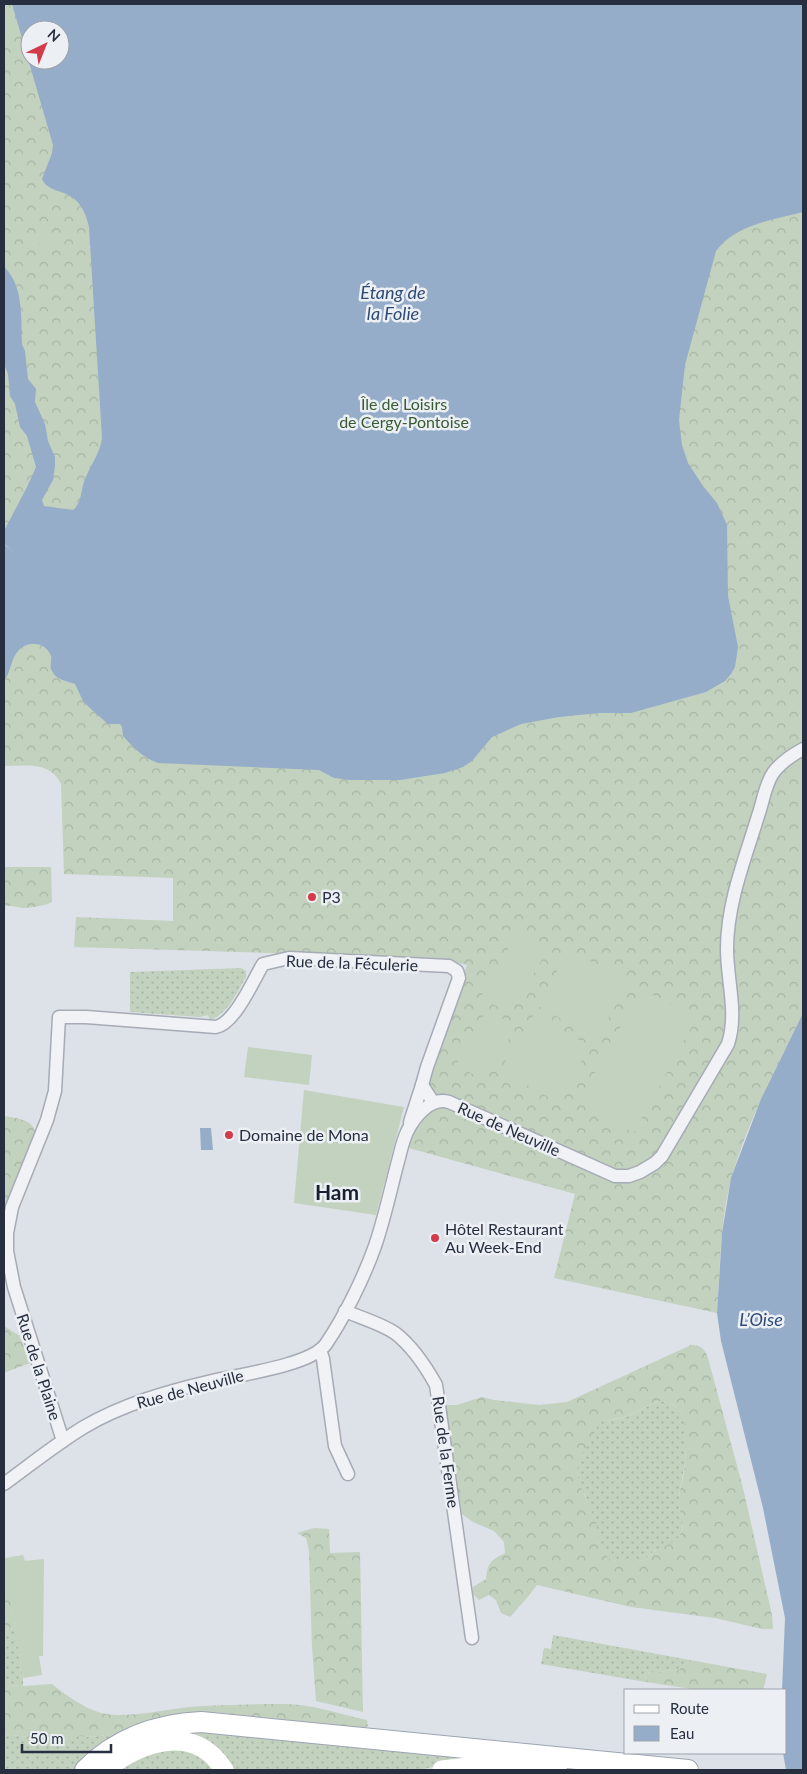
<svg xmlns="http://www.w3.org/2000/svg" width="807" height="1774" viewBox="0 0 807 1774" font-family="Lato,sans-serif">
<defs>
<pattern id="grass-dots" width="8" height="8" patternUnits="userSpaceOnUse" patternTransform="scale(1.25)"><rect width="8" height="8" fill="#c2d2be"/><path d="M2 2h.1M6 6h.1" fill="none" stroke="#a7b5a4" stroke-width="1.8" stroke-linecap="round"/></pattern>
<pattern id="forest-crowns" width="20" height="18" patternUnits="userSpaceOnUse" patternTransform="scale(1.25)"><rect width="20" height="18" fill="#c2d2be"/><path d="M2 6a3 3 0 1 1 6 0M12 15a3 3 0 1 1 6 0" fill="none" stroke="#a7b5a4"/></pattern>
</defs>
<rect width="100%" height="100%" fill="#dde1e8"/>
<g fill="url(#grass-dots)">
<path d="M241,968L246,971V977C237,992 228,1014 210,1020L208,1015L200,1017L130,1012V972Z"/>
<path d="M663,1401L674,1405L685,1418V1463L679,1495V1507L683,1523L681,1535L672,1544L654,1551L645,1560L620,1562L612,1560L605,1555L600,1545L586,1497L579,1485L577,1472L579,1458L583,1450L589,1443L596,1426L602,1421C613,1420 621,1419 630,1415C642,1410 651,1402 663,1401Z"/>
<path d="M15,1626L23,1678V1686L4,1685V1634L9,1628Z"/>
<path d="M553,1635L690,1660L679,1670L645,1673L646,1682L541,1664L544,1648L551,1649Z"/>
<path d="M132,1728L76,1770H4V1734L58,1741L78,1736L87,1737L112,1735Z"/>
<path d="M199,1728L482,1755L420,1770H231L168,1732Z"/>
<path d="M170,1747L196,1753L217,1770H115L127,1762Z"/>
</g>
<g fill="url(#forest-crowns)" fill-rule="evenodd">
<path d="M4,4H803V1013C777,1067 748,1120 732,1177C720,1218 720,1270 717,1313L554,1278L575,1194L405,1147L428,1063L467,965L437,958L74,947L76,917L173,921V878L64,874L61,784C50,761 25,766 4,766ZM30,30H60V60H30Z"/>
<path d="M4,867H51L52,902C48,905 29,908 24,908C17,908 11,905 4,906Z"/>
<path d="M4,1116C15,1118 33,1119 35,1132L4,1227Z"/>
<path d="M4,1326L20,1336L30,1363L4,1373Z"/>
<path d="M691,1345C701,1345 705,1349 708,1358L743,1488L772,1615L773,1629H762L715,1618L631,1607L537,1585L527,1598L510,1617L501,1613L496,1600L489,1595L479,1600L473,1594V1587L486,1579C488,1562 490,1561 505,1553L504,1542L494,1531L473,1522L462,1514L444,1409L447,1405H457L482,1397L494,1400L539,1405L567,1402ZM663,1401L674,1405L685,1418C684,1433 686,1449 685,1464C684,1478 678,1491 679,1505C680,1515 686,1526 680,1535C674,1544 663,1546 655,1551C652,1553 649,1557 646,1559C643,1561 639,1560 635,1560C619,1560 608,1566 601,1546C597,1537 598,1526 594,1517C582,1483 566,1478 589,1443C595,1435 595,1427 602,1421C614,1420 623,1418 634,1413C644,1408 652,1402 663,1401Z"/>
<path d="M314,1528L329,1529L330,1553L360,1552L363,1712L316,1701L312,1647L309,1551L306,1538L297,1533Z"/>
<path d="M10,1594L15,1626L9,1628L4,1634V1596Z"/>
<path d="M690,1660L767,1674L763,1690H698L646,1682L645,1673L679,1670Z"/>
<path d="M52,1684C67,1696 82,1707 101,1713C126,1719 162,1710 189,1707C217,1705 252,1704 281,1704C310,1703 339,1714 367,1720L368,1726L363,1728L213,1712L192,1713L132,1728L112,1735L87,1737L78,1736L58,1741L4,1734V1685L23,1686Z"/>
</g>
<g fill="#c2d2be">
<path d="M4,4H6L14,39L4,41Z"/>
<path d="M44,225L56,236L45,248L33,237Z"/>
<path d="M517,934L547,951L510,1014L481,997Z"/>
<path d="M569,949L628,982L597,1038L538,1006Z"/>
<path d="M642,989L696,1019L634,1133L579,1101Z"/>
<path d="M487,1010L516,1026L485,1081L456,1065Z"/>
<path d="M534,1014L590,1046L558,1103L501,1069Z"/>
<path d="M248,1047L312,1055L309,1085L244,1077Z"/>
<path d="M304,1090L404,1107L376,1215L294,1203Z"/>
<path d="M4,1553L5,1558L23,1555L25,1561L44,1559L43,1656H39L42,1675L23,1678L10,1595L4,1596Z"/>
</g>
<g fill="#96adca" fill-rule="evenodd">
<path d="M12,4H803V212C773,220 736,224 716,251L685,365L679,420L682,445L688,463L703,486L717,503L727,525L728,596L738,647L735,667L731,674L725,681L706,692L631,713H599L559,717L521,724L492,737L472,761L463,767L445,773L400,780H349L334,778L319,770L158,763C143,758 133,747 123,736L122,727L120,724H108L92,710L83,701L75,684C67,681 56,680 52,671C49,667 52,661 51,656C46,642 28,640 19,650C10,659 11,673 4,681V544L13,552L5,544V529L27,487L36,467L27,436L20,427L15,404L10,396L8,374L4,364V267C24,285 21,320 22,344L25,351L28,379L36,389L35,402L45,424L48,441L55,457V466L53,480L42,500L44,506L73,510C81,504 81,491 84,482C89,467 100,454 102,438L89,227C86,214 81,201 68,195C59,190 47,190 42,179L52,153L53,145ZM30,30H60V60H30Z"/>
<path d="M803,1013V1770H786L783,1753H786V1690H782L785,1618L763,1508L721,1341L717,1313L722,1233L731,1178L761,1099Z"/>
<path d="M200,1128H211L213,1150H201Z"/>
</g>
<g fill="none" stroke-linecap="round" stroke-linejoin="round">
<defs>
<g id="minor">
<path d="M410,1122L422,1085L433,1102"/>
<path d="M345,1311C361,1318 380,1323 395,1333C412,1346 426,1367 436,1385L472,1638"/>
<path d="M320,1350L323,1359L335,1446L348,1474"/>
<path d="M63,1441L14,1287L7,1251V1233L12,1207L47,1120L55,1091L59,1017H86L216,1027C235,1023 253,981 263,964L289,958L449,966L457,971L459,978L427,1067L422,1085"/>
<path d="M4,1484C30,1465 56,1444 84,1427C123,1404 169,1391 212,1381C238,1375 312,1365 326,1344C345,1316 364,1277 375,1246C384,1220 390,1192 397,1165C400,1155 402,1142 407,1132C414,1117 431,1096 449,1102L615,1176H629L640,1172L655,1163L662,1156L728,1044C738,1013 727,981 727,949C727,903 745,859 758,816C763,802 765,785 773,773C781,762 792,755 803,749"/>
</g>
<path id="primary" d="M85,1770C117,1738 156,1724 201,1722L688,1770"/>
</defs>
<use href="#minor" stroke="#a6abb5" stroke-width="15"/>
<use href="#primary" stroke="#9ca4b4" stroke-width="22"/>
<use href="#minor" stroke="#f0f2f6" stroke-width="12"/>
<g stroke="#fff" stroke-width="19">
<path d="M105,1770C140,1742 195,1722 224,1770"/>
<path d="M442,1770L484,1765H558"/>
</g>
<use href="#primary" stroke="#fff" stroke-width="20"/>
</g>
<g fill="#d43b4a" stroke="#ecf0f5" stroke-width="2">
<circle cx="312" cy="897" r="5"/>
<circle cx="229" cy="1135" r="5"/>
<circle cx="435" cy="1238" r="5"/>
</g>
<g text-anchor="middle" stroke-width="5" stroke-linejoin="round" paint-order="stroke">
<g font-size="16" fill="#385b32" stroke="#ecf0f5">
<text x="404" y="410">Île de Loisirs<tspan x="404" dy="18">de Cergy-Pontoise</tspan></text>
</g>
<g font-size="16" fill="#262e3f" stroke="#ecf0f5" text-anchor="start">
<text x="322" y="903">P3</text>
<text x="239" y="1141">Domaine de Mona</text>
<text x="445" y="1235">Hôtel Restaurant<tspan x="445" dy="18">Au Week-End</tspan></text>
</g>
<g font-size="16" fill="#262e3f" stroke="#ecf0f5">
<text transform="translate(352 963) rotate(2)" y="6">Rue de la Féculerie</text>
<text transform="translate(509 1129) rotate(24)" y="6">Rue de Neuville</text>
<text transform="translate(39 1367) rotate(72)" y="6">Rue de la Plaine</text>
<text transform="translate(190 1389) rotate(-15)" y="6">Rue de Neuville</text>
<text transform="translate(446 1452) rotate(82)" y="6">Rue de la Ferme</text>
</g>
<g font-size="18" font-style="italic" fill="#2e4a74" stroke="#ecf0f5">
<text x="393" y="299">Étang de<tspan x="393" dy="21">la Folie</tspan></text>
<text x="761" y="1326">L’Oise</text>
</g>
<g font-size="21" font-weight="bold" fill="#181f2f" stroke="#ecf0f5">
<text x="337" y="1200">Ham</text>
</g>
</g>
<rect width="807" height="1774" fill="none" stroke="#262e3f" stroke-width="10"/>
<rect x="624" y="1689" width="162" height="65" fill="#ecf0f5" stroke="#9da2ac"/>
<rect x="634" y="1705" width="25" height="8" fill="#ffffff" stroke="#9da2ac"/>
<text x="670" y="1714" font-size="15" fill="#262e3f">Route</text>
<rect x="634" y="1726" width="25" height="15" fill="#96adca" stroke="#9da2ac"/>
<text x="670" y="1739" font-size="15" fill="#262e3f">Eau</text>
<g transform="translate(45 45) rotate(43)"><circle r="24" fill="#ecf0f5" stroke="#9da2ac"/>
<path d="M0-4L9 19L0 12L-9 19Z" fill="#d43b4a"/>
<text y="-8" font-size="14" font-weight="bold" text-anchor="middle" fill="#262e3f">N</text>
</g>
<path d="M22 1744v8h89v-8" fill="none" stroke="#262e3f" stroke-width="2.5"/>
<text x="30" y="1744" font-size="15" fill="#262e3f" stroke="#ecf0f5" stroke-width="4" paint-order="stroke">50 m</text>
</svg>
